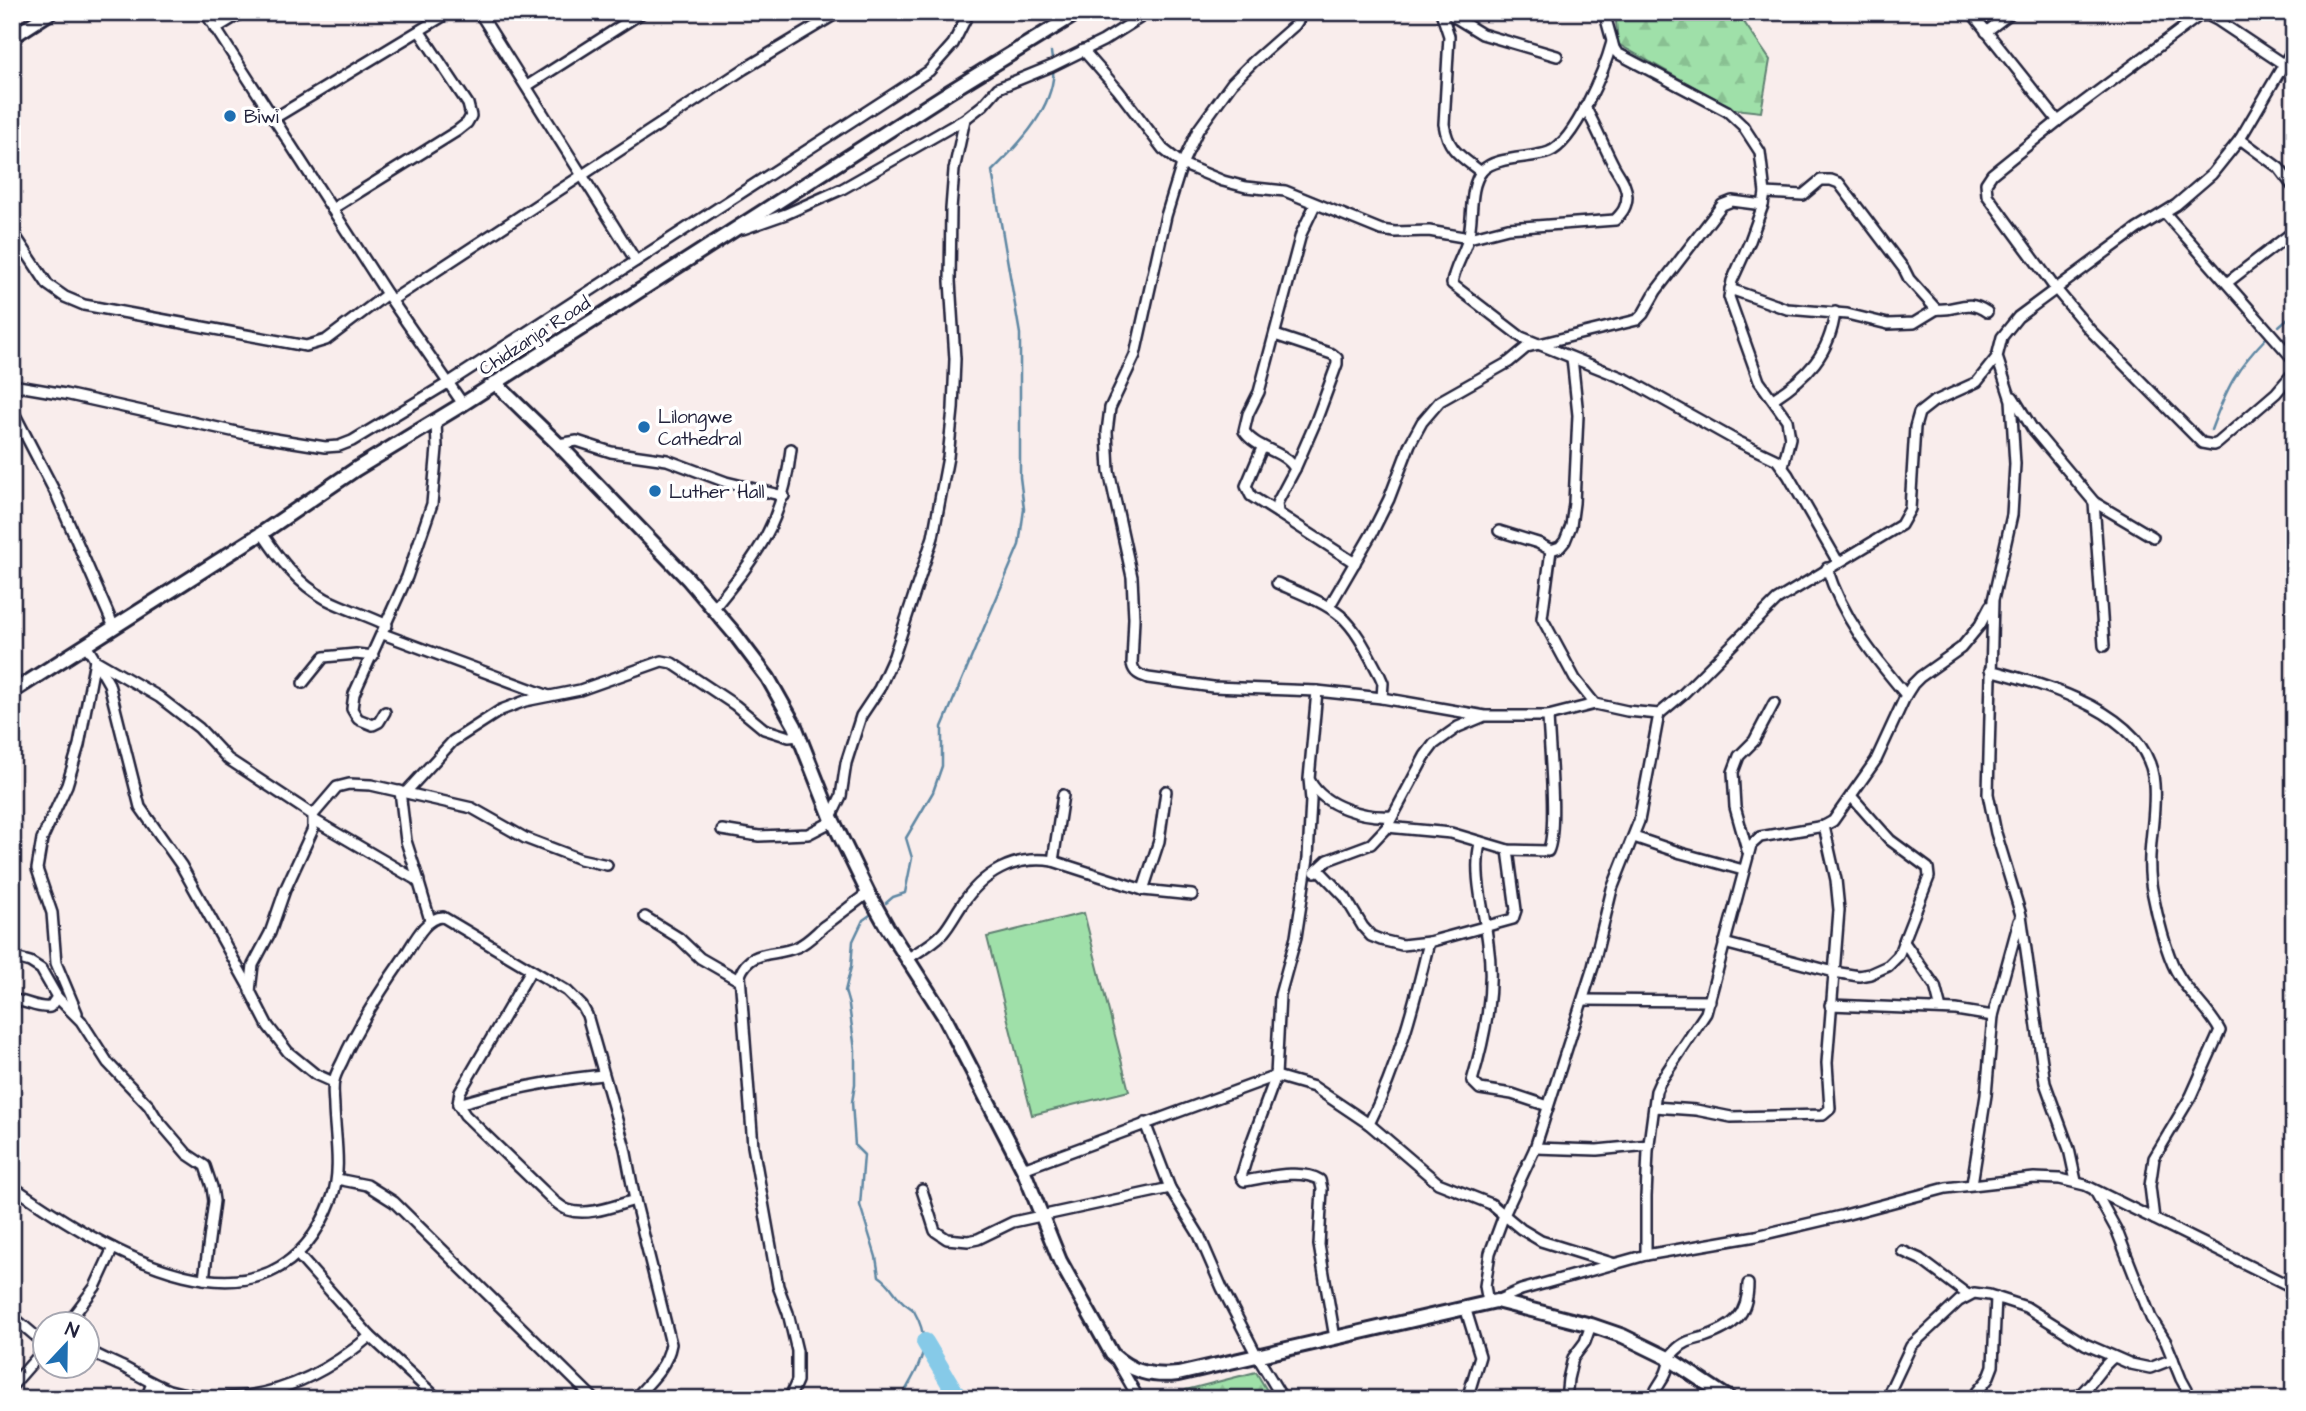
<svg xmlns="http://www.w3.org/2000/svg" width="2306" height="1411" viewBox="0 0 2306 1411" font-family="'Architects Daughter',sans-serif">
<defs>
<pattern id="forest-firs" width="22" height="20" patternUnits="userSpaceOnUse" patternTransform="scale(1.75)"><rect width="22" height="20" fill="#9fe0a9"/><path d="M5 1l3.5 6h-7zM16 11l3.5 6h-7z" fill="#89c092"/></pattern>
</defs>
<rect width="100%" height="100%" fill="#f9edec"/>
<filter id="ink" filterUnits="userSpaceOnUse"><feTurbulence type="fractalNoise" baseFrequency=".0143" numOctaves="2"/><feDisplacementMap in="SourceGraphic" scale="14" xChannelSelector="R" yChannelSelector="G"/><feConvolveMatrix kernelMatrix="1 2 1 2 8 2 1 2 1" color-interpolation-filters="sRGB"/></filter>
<g filter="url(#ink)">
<g fill="url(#forest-firs)" stroke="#608172" stroke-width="2">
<path d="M1609,12H1737L1770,60L1761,112L1734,109L1618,44L1616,21Z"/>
<path d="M1256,1372L1272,1399H1177L1186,1390Z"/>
</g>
<path fill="#9fe0a9" stroke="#608172" stroke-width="2" d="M1084,913L1129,1091L1032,1115L987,937Z"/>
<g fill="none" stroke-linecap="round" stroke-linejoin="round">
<g stroke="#5e87a3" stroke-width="2.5">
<path d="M1034,16V12"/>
<path d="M2279,326L2294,313"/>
<path d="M2211,430C2227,387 2236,369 2267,337"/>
<path d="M886,903L893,897L905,893L912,858L906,838L933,792L942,766V727L1019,545L1024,509L1020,477V334L992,171C1016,147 1048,115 1053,79C1054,71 1052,60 1051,52"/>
<path d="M873,913L863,920L853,941L851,967L845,991L849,1005L855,1050V1084L852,1102L855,1146L864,1155L860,1205L876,1257L879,1276C891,1284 892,1291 901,1300C905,1305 911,1307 914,1311C935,1348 918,1366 901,1399"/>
</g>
<path stroke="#86cae8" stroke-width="18" d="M925,1342L959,1399"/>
<defs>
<g id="street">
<path d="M205,12L387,294L463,404"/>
<path d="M479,12L636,261"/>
<path d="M1304,12L1295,25L1253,62L1232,83L1198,130L1182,164L1166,216L1135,355L1110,408L1107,432L1109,471L1132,577L1134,618L1132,664C1134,673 1139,675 1148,678L1213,687L1317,691L1382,698L1485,716H1548L1595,704L1627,711L1659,714L1683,694L1777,600L1901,525L1910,509L1915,427L1919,413L1933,402L1977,382L1997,357"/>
<path d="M1441,12L1449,36L1444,124C1448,151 1461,156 1481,172"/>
<path d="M1446,12L1482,34L1557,56"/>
<path d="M1604,12L1614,48L1617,53L1727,111L1743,126L1760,152L1765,193L1763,205L1750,241L1732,281L1729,297L1759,381L1787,420L1790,438L1783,466"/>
<path d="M1971,12L2058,121"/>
<path d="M215,29L243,12"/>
<path d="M1986,32L2012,12"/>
<path d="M1612,42C1605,68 1575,142 1549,152C1531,159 1495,156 1482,171C1468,188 1474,218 1468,239C1464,254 1453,270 1452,284L1521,337L1628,380L1737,441L1777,460L1788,475L1838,562"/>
<path d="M1083,50L1118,90L1163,149L1182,164L1223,181L1246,187L1285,191L1381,230L1395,232L1429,231L1469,238L1508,228L1615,220C1622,213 1627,207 1627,196C1626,183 1620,177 1614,166C1604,147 1596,126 1585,107"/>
<path d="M2283,64L2217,20L2207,15L2199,16L2058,121L1992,174L1986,183L1987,195L2055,288L2090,330L2202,443L2213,445L2218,443L2276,393L2294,372"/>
<path d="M527,86L643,12"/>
<path d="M273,119L450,12"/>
<path d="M2240,139L2279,168L2294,188"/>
<path d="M1765,193L1803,195L1821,180H1831L1839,183L1904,269L1909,279L1936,309C1957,312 1965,297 1987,312"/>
<path d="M1315,205L1301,234L1259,392L1248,414L1244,431C1256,450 1285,450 1295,469L1277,503L1278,513L1355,563"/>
<path d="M332,209L457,131L467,123L471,116L468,104L420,32"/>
<path d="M2165,213L2294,360"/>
<path d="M743,229L786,214L842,189L965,119L983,105L998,88L1052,66L1103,41L1149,12"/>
<path d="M12,231L48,285L65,297L84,305L306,346L326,340L387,294"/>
<path d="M2228,282L2294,231"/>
<path d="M1730,289L1787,309L1847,314L1888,324L1914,323L1937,309"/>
<path d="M392,300L744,69L839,12"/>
<path d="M1275,335L1332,354L1337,358V364L1316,421L1295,469"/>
<path d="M12,385L65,394L250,435L325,447L339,446L352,441L448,383L929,71L953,44L969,12"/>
<path d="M2013,397L2032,428L2094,502L2153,537"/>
<path d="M1773,399C1807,377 1830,354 1835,312"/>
<path d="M12,409L57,496L114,627"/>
<path d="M558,444L577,441L611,452L667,460L726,482L784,496"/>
<path d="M1262,448L1246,486L1251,496L1278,513"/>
<path d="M2094,502L2104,646"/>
<path d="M1499,531L1538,543L1551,550L1560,547L1565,541L1571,526L1574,503L1578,415L1572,358"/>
<path d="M262,533C280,560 298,584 326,599C345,609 367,615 387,625"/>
<path d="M1551,550L1542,618L1575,679L1595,704"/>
<path d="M1827,568C1842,617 1873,656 1906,695"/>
<path d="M1277,583C1297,592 1323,601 1341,616C1358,631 1369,656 1380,676L1383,683L1382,698"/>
<path d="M1329,607L1372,533L1389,499L1410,444L1422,422L1440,401L1509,362L1527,347L1637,320L1643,314L1656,291L1722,205L1732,201L1763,205"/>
<path d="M714,608C759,553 783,522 791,449"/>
<path d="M383,634L549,696"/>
<path d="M86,645L95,660L159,697L199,728L228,759L313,815V829L285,890L270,933L253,965L250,991L268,1026L288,1052L315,1074L333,1082"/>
<path d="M97,663L109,684L140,807L181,865L250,989"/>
<path d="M1990,670C2046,685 2150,713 2154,784C2157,823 2144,854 2153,895C2157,916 2166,952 2176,971C2187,993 2209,1009 2220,1031L2191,1096L2154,1158L2150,1186L2154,1219"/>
<path d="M303,683L324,657L356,654L373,656"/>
<path d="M1317,691L1309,779L1311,800L1308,858L1296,937L1280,995L1276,1076L1252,1141L1241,1177L1244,1181C1265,1178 1300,1168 1320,1180L1322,1189L1319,1245L1335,1338"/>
<path d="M385,712L379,722L373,725L358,719L352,709L354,694L407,577L432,504L437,448L436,421"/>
<path d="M1310,781C1324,807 1365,818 1392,816"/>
<path d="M400,791L406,841L419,881"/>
<path d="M406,792L453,741L501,710L525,701L580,690L662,661L672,663L735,705L764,729L789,737L799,736"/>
<path d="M313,815L337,787L349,784L371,785L472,808L525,838L580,859L607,865"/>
<path d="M831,817L841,796L846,763L861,716L879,689L894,656L933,537L948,457L953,409L955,359L950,281L951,209L954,170L965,119"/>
<path d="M314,820L415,879L419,883L430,920"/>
<path d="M1387,827L1451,833L1508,850L1548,851C1558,831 1549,744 1548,716"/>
<path d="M722,830L759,836L808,834L833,821"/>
<path d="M1634,837L1681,853L1743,870"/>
<path d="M1480,842C1473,876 1484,909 1488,943C1495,989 1485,1037 1472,1081L1480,1089L1512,1094L1548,1106"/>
<path d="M1747,850L1735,807L1733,772L1739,756L1754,741L1774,703"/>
<path d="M1053,861L1063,795"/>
<path d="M1318,869L1345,897L1363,927L1371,936L1381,940L1402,945L1429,942L1513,919L1516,910L1508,850"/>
<path d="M1315,872L1328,860L1371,844L1387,827L1425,756L1434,744L1458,727L1482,717"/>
<path d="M1143,890L1159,841L1166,791"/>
<path d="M645,917L679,938L700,958L740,981"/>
<path d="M1904,942L1935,986L1941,1009"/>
<path d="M1724,943L1834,972L1859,976L1870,974L1888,966L1898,956L1929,877L1928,868L1890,840L1851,796"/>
<path d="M12,957L30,962L41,969L57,997L81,1021L108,1063L149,1106L157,1119L187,1154L205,1166L212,1187L214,1201L204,1279"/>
<path d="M907,959C919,951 933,944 943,933C950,925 955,915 961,906C982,873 1014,855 1053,861L1143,890L1192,895"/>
<path d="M531,970L460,1092L458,1104L465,1115L554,1201C558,1204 564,1209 568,1210C588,1217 616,1205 635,1200"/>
<path d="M12,1000C26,1000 36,1009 50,1007L57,997"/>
<path d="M1583,1000L1710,1001"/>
<path d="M1830,1005L1956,1010L1993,1016"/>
<path d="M77,1013L56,963L52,913L37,869L42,839L67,785L79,745L95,660"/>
<path d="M458,1104C505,1090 553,1080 602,1075"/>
<path d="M1654,1107L1696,1110L1731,1117L1823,1115L1830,1109L1827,1063L1839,910L1836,880L1824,826"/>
<path d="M1145,1123L1170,1188L1199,1235L1222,1288L1257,1356L1283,1399"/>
<path d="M1369,1124C1398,1066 1414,1005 1429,942"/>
<path d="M1535,1148L1597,1150L1649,1145"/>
<path d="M1023,1169L1276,1076L1314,1087L1369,1124L1438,1183L1491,1204L1521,1229L1541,1241L1615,1264"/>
<path d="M337,1179L367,1185L394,1202L594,1399"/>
<path d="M2076,1181L2069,1149L2045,1083L2021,915L1996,833L1988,794L1993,600L2012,515L2015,464L2011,400L1997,357L2002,337L2018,317L2137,229L2176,205L2212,174L2240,139L2294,47"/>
<path d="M1972,1184L1986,1095L1993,1016L2019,921"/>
<path d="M12,1186C103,1249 273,1357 332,1198C342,1171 335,1136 334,1108C334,1100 332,1089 334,1081C335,1075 339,1068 342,1062C358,1025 381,990 404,957C413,944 425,917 443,917L567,991L582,1006L587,1015L625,1148L635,1200L671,1344C667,1367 650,1382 634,1399"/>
<path d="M922,1190L935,1231L947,1239L968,1241L978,1239L1013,1222L1170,1188"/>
<path d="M2095,1191L2117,1231L2151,1318L2166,1342L2181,1379L2192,1399"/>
<path d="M1902,1251L1920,1259L1968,1295"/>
<path d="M298,1255L370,1336L438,1399"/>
<path d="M1646,1255V1197L1648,1151L1656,1091L1660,1082L1706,1013L1751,845L1760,837L1824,826L1833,821L1876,760L1906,695L1913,684L1920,677L1961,648L1980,625L1990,606"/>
<path d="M1496,1301L1521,1290L1646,1255L1756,1236L1841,1216L1946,1188L2034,1178L2060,1179L2085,1185L2294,1288"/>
<path d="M1488,1302L1485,1286L1490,1253L1504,1215L1535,1148L1593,967L1612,889L1639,821L1659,714"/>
<path d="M1465,1307L1480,1356L1467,1399"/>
<path d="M12,1316L46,1345"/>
<path d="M67,1324L95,1287L113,1248"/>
<path d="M88,1350C98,1356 110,1361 121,1366C137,1374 152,1384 169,1390C245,1411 313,1385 370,1336"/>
<path d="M1117,1361L1139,1399"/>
<path d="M12,1386L46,1347"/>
<path d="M146,1399L152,1383"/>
<path d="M789,1399L797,1381V1351L788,1313L778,1286L753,1146L740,975C750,948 775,957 797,947C807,943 815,934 823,927C838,916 853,904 868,893"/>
<path d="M1566,1399L1568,1379L1573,1358L1585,1342L1591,1325"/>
<path d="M1652,1399C1655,1388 1664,1380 1667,1370C1670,1362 1668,1357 1675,1351C1683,1342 1692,1340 1704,1337C1733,1327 1748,1316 1748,1284"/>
<path d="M1886,1399L1911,1346L1959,1301L1974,1293L1989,1295L2026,1307L2085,1344L2131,1364L2150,1368L2173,1359"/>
<path d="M1971,1399L1988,1379L1993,1366L1996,1297"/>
<path d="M2074,1399C2091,1388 2098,1369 2114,1357"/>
</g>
<g id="secondary">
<path d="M12,37L51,12"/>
<path d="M495,383L558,444L688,579L734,633L768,678L795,726L831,817L868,893L887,927L944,1016L1023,1169L1060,1261L1112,1354C1131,1372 1152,1377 1178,1374L1496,1301L1591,1325L1623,1336L1668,1358L1730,1399"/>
<path d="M12,692L262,533L356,469L463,404L949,92L1079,12"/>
</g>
</defs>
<use href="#street" stroke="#22223b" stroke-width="14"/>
<use href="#secondary" stroke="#22223b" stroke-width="18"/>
<use href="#street" stroke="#fff" stroke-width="9"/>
<use href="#secondary" stroke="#fff" stroke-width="12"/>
</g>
</g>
<g fill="#1f6fb2" stroke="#fff" stroke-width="2.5">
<circle cx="230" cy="116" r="7"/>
<circle cx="644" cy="427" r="7"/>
<circle cx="655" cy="491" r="7"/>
</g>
<g text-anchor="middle" stroke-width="7" stroke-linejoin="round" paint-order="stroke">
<g font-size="19" fill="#22223b" stroke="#fff" text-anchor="start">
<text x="244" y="123">Biwi</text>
<text x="658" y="423">Lilongwe<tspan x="658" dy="22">Cathedral</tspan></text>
<text x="669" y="498">Luther Hall</text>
</g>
<g font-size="19" fill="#22223b" stroke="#fff">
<text transform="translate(534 335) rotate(-33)" y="7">Chidzanja Road</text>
</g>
</g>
<rect width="2306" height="1411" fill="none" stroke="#fff" stroke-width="42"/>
<rect x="21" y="21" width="2264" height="1369" fill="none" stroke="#22223b" stroke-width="2.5" filter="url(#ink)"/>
<g transform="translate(66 1345) rotate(22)"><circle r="33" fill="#ffffff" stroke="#a7a7b1" stroke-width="2"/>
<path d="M0-5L12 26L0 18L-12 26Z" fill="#1f6fb2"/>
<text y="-10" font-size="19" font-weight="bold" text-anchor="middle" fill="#22223b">N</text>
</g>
</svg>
